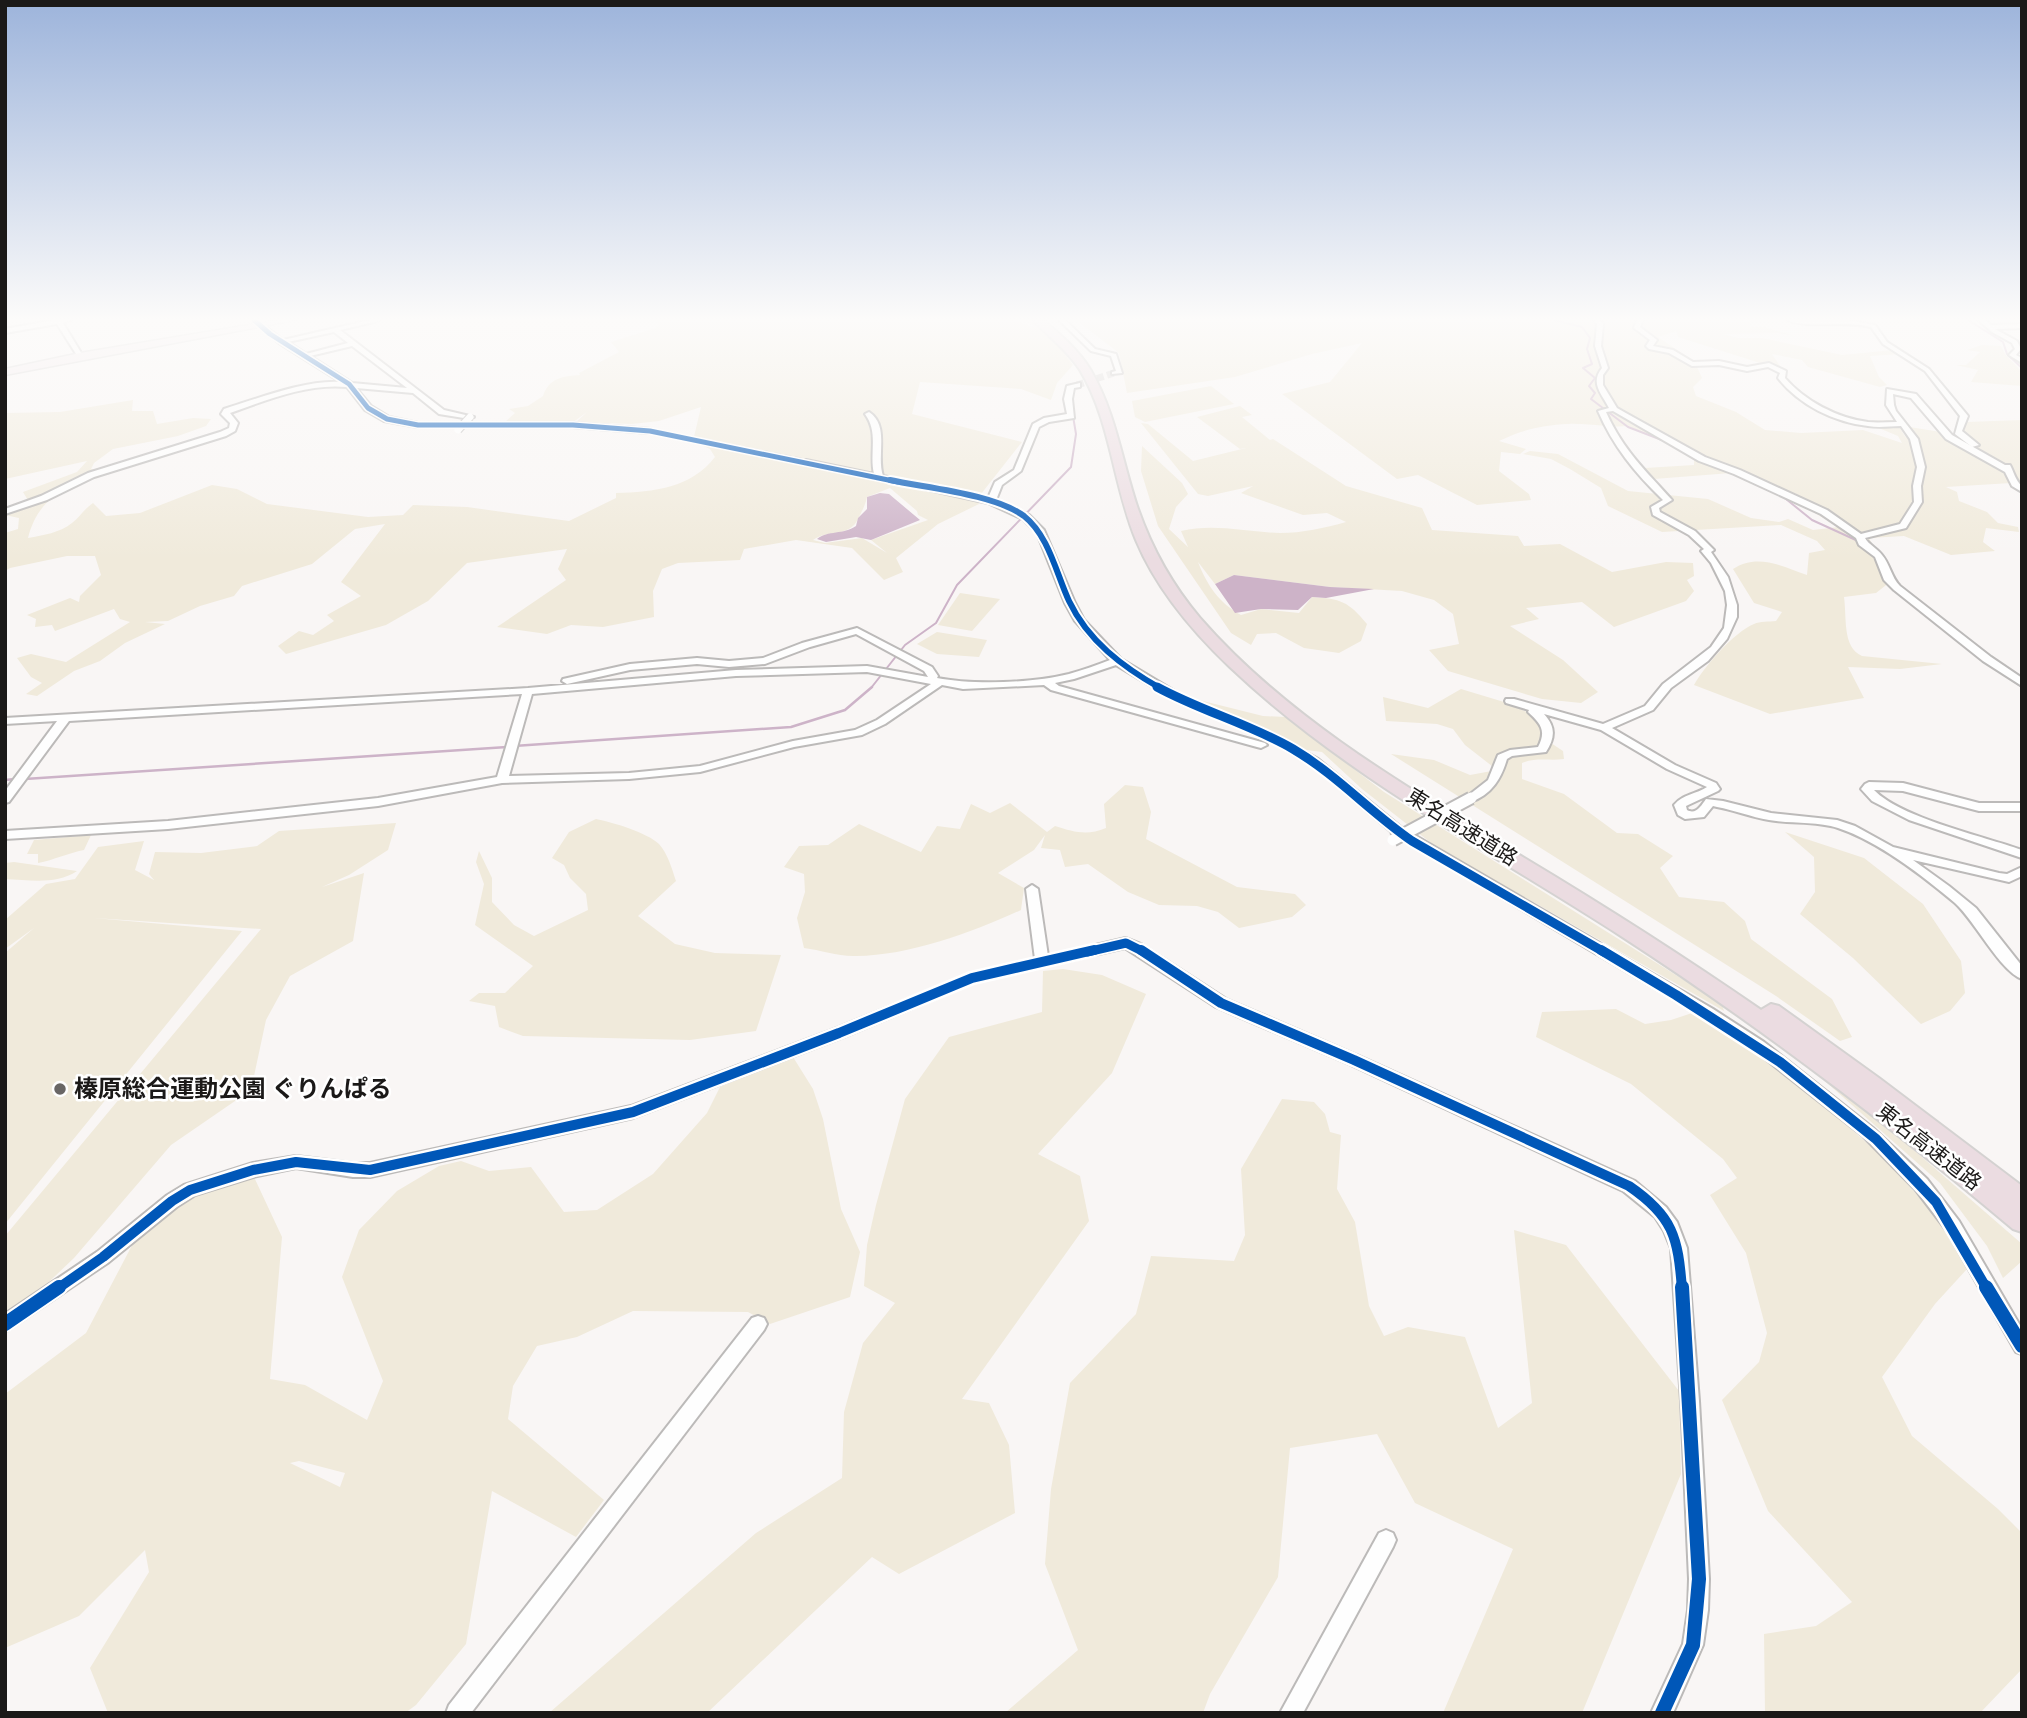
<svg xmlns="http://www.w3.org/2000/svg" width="2027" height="1718" viewBox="0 0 2027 1718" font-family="Inter,'Noto Sans JP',sans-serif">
<rect width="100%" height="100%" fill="#f9f6f5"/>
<g fill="#f0eadb" fill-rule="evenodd">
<path d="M658,320H1015L1035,328L1026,320H1033L1054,340L1073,365L1057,383L1051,400L1021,389L920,382L912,414L1022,442L981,494L979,504L938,524L896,558L903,572L884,580L852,548L796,540L744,549L740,560L678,563L662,569L653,591L654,617L603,627L571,625L547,634L497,627L566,580L558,569L567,549L467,563L428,601L386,625L286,654L278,646L299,631L313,635L334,621L327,615L361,596L341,582L385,524L355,529L312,564L242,586L234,596L200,606L168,621L145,622L165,624L125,643L100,661L74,671L37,696L26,694L42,683L31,677L17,658L31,654L66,662L130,622L120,619L114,609L55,631L52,625L35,627L36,619L27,615L70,598L79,602L80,596L101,575L95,556H67L10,568L5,571V533L18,529L19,518L5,515L29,502L23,492L77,472L87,461L5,479V413L60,412L133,400L132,411H153L157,424L193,418L211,419L206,426L178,436L113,449L94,463L91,469L105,470C69,488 39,494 28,538C44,535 59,533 72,523C80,517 84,509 93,503L106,516L140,513L212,485L237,489L267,504L368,517L403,515L413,505L467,507L569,521L616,498V493C654,492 691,488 715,457L710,449L693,441L701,407L659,421L632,424L576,422L587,412L572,423L505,422L515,413L509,409L528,406L543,396C549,378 563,376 580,375L579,373L619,352L611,342L655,328L660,325L655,321ZM890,488L917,511L918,515L928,520L871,540L887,553L862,538L825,543L813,540C828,529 849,538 858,519C862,511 865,506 867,497Z"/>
<path d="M1076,320H1743L1751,323L1750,327H1764L1795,336L1779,333L1723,334L1738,338H1762L1842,355L1893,350L1900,354L1870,356L1879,377L1887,385L1880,387L1808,367L1802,360L1772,354L1780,366L1760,363L1678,337L1676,331L1658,337L1698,364L1697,367L1702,378L1693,387L1696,396L1736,412L1765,430L1801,433L1863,430L1902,443L1898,436L1862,421L1895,420L1906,438L1903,426L1941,432L1959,445L1966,422L2022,420V486L2011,483L1946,487L1957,492L1959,501L1987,512L1998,523L2018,527L2019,532L1986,528L1983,542L1995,551L1951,555L1904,536L1869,538L1890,582L1876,593L1844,597C1847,618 1842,647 1862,656L1942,664L1900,669L1848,667L1864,698L1770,714L1694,685C1704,667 1734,632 1754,624C1760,621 1769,622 1776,621L1782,612L1754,603L1733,569C1757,553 1782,566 1807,575L1809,553L1825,550L1817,541L1781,525L1662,532L1608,506L1601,488L1570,469L1551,459L1523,454L1530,451L1558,454L1628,491L1708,499L1751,518L1779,522L1788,519L1813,530L1839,527L1747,474L1628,426C1608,428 1588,423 1568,424C1542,425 1522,430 1499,441L1526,449L1520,454L1501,452L1499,471L1529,494L1531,500L1477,505L1418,475L1397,479L1282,394L1330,382L1362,343L1312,354L1235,377L1127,393L1119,353Z"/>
<path d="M1982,345L2001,346L2005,354L2022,372V386L1971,382L1978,370L1956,365H1966L1980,352L1967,350Z"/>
<path d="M1211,386L1234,404L1145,422L1135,417L1132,401Z"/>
<path d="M1240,406L1252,415L1242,417L1270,440L1273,439L1346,486L1422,508L1432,530L1518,536L1524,546L1560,544L1612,572L1666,562L1693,563L1694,576L1687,580L1694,591L1686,601L1614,627L1582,602L1526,608L1539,619L1510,626L1563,660L1598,692L1581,703L1542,699L1448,671L1429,650L1459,644L1453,614L1434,600L1402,591L1330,587L1234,575L1215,584L1198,562C1207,585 1219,603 1241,615L1261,609L1299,613L1312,597C1341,599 1348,601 1367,624L1361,641L1339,653L1304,648L1276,633L1257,634L1251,645L1231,633L1158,526L1141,471L1142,446L1182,483L1188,494L1176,507L1169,529L1188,547L1181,531C1214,523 1246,532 1280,533C1302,533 1325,528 1346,522L1327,513L1303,515L1241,493L1253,486L1208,496L1198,494L1141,423L1148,424L1193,461L1246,448L1240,449L1197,417Z"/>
<path d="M1694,460L1731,473L1654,479L1645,468L1694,465Z"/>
<path d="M960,593L1000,599L972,631L938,625Z"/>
<path d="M937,632L987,640L979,657L937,654L917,644Z"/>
<path d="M1461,689L1504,702L1538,717L1548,741L1563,751L1564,759C1549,761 1536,757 1522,763V779L1564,794L1617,833L1638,834L1673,856L1660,868L1679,897L1724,902L1745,921L1751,939L1832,999L1852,1037L1840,1041L1776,996L1391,754L1434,760L1470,775L1497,770L1465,745L1453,729L1437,724L1386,721L1383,697L1428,708Z"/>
<path d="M1199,700L1263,716L1286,717L1384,792L1722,1004L1724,1011L1435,846L1362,789L1322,752L1306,750Z"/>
<path d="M1125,785L1143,787L1151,812L1146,839L1237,887L1295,894L1306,905L1292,917L1239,928L1218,912L1197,906L1159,905L1128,892L1088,864L1065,867L1060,850L1041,848L1045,835L1034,850L998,873L1024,888L1021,910C973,932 907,957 853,956C837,956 820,950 804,948L797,918L805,892L804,874L784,867L799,846L828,845L859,824L921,852L937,826L960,829L971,804L990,813L1010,803L1047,832L1055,826C1074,832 1087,836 1106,828L1104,804Z"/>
<path d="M596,819C612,822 648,833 659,844C668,854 672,869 676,881L638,916L675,944L715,953L781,955L756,1031L690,1040L523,1036L499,1027L495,1006L469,1001L479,993H505L533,966L475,925L484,884L476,862L479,851L492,878V902L514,925L534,936L588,910L586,894L570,878L564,865L552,858L569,832Z"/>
<path d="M396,823L388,850L349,875L322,887L364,873L353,941L290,976L266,1020L251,1090L171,1145L74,1258L31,1299L5,1316V1236L261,929L94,918L242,931L5,1224V953L34,928L5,949V920L46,884L75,879L98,847L144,841L135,870L154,880L149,874L155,852L201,853L257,846L279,831Z"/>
<path d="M1785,832L1864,858L1923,904L1961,961L1965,993L1950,1011L1921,1024L1853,958L1800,914L1815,892L1814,857Z"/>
<path d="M91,835L84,850C68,853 54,860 38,863V854H27L34,840Z"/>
<path d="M14,862L77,871C56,885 30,880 5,879V863Z"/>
<path d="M1063,969L1102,975L1146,994L1112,1073L1038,1154L1080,1176L1089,1221L962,1399L989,1403L1009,1445L1015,1513L899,1574L872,1557L707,1713H549L756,1533L842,1478L844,1412L863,1343L895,1303L864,1286L867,1245L876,1205L905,1099L949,1037L1042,1012L1043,971Z"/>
<path d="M1616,1009L1645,1024L1671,1020L1695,1012L1786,1072L1891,1164L1947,1230L1967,1269L1935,1304L1882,1377L1912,1436L1998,1509L2022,1533V1669L1980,1713H1765L1764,1634L1816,1626L1852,1602L1768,1511L1722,1400L1759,1362L1767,1333L1746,1253L1710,1195L1737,1178L1723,1159L1631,1084L1536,1037L1542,1012Z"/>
<path d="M793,1057L813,1089L823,1119L841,1209L860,1252L850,1297L770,1324L748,1312L633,1311L577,1337L537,1346L513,1386L508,1419L604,1500L576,1537L492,1491L466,1644L416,1705L405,1713H108L90,1668L149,1572L145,1550L79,1616L5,1648V1394L86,1333L139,1232L199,1192L254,1177L282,1237L270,1379L305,1385L367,1420L383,1381L342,1277L359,1230L397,1191L439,1166L461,1161L489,1171L531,1167L564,1212L597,1210L653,1174L707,1113L720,1087ZM299,1461L345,1473L340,1487L290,1463Z"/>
<path d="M1817,1074L1871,1113L2022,1244V1261L2003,1278L1987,1246L1940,1183Z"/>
<path d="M1282,1099L1314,1102L1325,1114L1330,1132L1341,1135L1337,1189L1355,1222L1369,1306L1384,1336L1408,1327L1465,1337L1498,1428L1532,1403L1514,1230L1566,1245L1679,1391L1681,1474L1582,1713H1443L1513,1549L1415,1503L1377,1434L1290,1448L1278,1577L1210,1694L1203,1713H1005L1078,1650L1045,1564L1051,1489L1070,1383L1136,1314L1151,1256L1234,1261L1245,1235L1241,1169Z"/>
</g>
<g fill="#cdb3c8">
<path d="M880,493L889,494L920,520L871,540L856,537L826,542L817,539C828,530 843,535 856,526L858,518L867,509V497Z"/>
<path d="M1234,575L1330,587L1374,589L1326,598L1312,597L1298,610L1261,609L1235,613L1215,584Z"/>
</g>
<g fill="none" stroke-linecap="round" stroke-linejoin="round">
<g stroke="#cdb3c8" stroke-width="2">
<path d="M1554,320L1582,327L1590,338L1587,349L1592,364L1583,368L1595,378L1589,386L1595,393L1591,399L1628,427L1667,442"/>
<path d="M1968,320L2003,342L2007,354L2022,368"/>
<path d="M5,334L41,327"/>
<path d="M1781,495L1812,520L1858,541"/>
<path d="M1994,668L2022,687"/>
<path d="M871,688L905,645L936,623L957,585L1071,467L1076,434L1073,416"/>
</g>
<g stroke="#cdb3c8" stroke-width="2.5">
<path d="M514,746L791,727L845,710L872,687"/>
<path d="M25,779L507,747"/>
<path d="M5,780L15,779"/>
</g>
<g stroke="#d8d5d4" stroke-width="7" stroke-dasharray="7 3.5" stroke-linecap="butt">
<path d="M1077,385L1114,373"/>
<path d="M650,431L806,462"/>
</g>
<defs>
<g id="minor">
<path d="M55,320H71L63,323L83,356L82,357H78L57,324L5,333V329Z"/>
<path d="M251,320H257L283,340L370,320H379L378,321L340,330L444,410L474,417L470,419L439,414L413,393L356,388L371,406L389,417L418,423H573L650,429L654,431L650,433L573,427H418L384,421L365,410L347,387C308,383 267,400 230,413L238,423L235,431L226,436L94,477L47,500L5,514V509L41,496L88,473L220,432L229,428L230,423L221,414L224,409C256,399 308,379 341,382L279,343ZM334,332L348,343L306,354L288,342ZM352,346L407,388L352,383L310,356Z"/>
<path d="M1059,320H1065L1095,349L1116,354L1122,373L1112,374V372L1116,371L1111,356L1091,351Z"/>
<path d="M1594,320H1600L1603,324L1601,346L1608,368L1603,375V385L1617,408L1624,412L1705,457L1740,470L1827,510L1861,534L1900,524L1914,502L1913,486L1917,467L1910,439L1901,426C1890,426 1879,428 1868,426C1834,422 1799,405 1778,378L1780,373L1768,367L1747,371L1719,365L1692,366L1669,353L1649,349L1646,346L1650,340L1634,328L1637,320H1643L1640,327L1657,340L1653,346L1673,350L1693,362L1719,361L1747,367L1769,363L1786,371L1785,378C1805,401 1837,418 1868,422C1878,423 1887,422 1897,422L1886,405L1887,389L1916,394L1952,435L2005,465H2010C2014,472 2015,480 2022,486V492L2012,486L2005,472L1946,439L1911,398L1893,394L1894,405L1896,411L1918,439L1925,467L1921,486L1922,502L1906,528L1865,538C1869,545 1877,548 1882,555C1890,564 1891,577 1900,586L1991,657L2022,678V686L1983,661L1894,590L1884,580L1875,557L1859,545L1856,538L1821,514L1734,474L1699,461L1613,411L1606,412C1623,450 1646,471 1672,500L1659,508L1660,512L1695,531L1714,550L1711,552L1728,577L1737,605V617L1727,639L1708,661L1671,688L1653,710L1612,728L1675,765L1716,783L1720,789L1718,791L1686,806L1687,810C1696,815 1701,806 1706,799L1723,801L1771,813L1837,820L1855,826L1893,847L1999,873L2007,874L2022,867V876L2009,882L1913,860L1949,886L1976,908L2022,966V979C2000,971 1975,921 1955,903C1923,876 1878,841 1838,828C1816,821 1791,824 1769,820C1751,817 1734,810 1717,807L1713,806L1704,817L1685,819L1678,815L1674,805C1683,794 1697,794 1707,787L1667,769L1601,730L1544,714C1556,727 1555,738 1546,752L1512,756L1507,759C1501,779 1492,794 1471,802L1465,798L1488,780L1498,755L1510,750L1538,747C1547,730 1540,723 1528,712L1529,710L1506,703L1505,701L1506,699H1514L1603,724L1645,706L1663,684L1711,647L1724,628L1727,605L1725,591L1711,563L1701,551L1704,549L1689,535L1653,515L1651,507L1663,500C1635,473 1613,446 1598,411L1609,408C1601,393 1590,383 1602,368L1595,346L1597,324Z"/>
<path d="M1787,320H1847L1875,325L1887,342L1929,369L1968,416L1962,431L1979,445L1972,447L1955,434L1960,416L1925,371L1883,344L1871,327C1845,320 1808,329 1787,320Z"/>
<path d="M1978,320H1984L1991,325L2022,324V328L1995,329L2017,341L2021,349L2016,355L2022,358V363L2009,355L2015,349L2012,343L1992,332Z"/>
<path d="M1080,383V387L1074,388L1072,399L1074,418L1049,422L1039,427L1021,471L1002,485L996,500L1029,515L1044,530L1075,603L1084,620L1121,659L1186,698L1273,734L1318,759L1402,828L1713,1009L1764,1042L1873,1128L1927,1179L1959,1221L2022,1329V1354L2016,1352L1947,1231L1915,1189L1863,1136L1754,1050L1703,1017L1394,834L1310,763L1265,738L1178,702L1116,665L1074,679L1055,683L1059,686L1265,743L1267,745L1261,748L1257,747L1051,690L1044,685L963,689L942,685L885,724L862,735L794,747L700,772L629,779L502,783L378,806L168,829L5,839V831L168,821L378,798L497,777L522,694L69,721L9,802L5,803V791L57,721L5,724V718L528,688L736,670L867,666L928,677L924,671L856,634L810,647L765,664L729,667L697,664L630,670L567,684L562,681L563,679L630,664L697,658L729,661L763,658L802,643L857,628L932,667L938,676L937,678C973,685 1033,683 1069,674C1083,670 1097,665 1110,660L1075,621L1065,603L1037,533L1023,519L988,503L802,462L806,460L874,474C869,453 879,433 865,414L869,412C890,426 876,455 883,476L988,498L995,482L1014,470L1033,424L1044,418L1067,414L1064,399L1067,386ZM867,672L931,684L877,720L855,730L793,741L700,766L629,773L509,776L532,694L736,676Z"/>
<path d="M1869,782L1903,783L1979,803H2022V811H1979L1903,791L1874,790C1901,818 1983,836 2022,850V858L1909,820L1872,801L1861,789L1865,784Z"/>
<path d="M1032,885L1038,889L1048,956L1126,938L1141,944L1226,999L1359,1056L1635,1181L1666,1207L1677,1222L1687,1248L1699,1401L1709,1579L1708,1610L1703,1645L1673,1713H1651L1683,1644L1688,1610L1689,1579L1681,1401L1671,1248L1664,1231L1655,1217L1623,1191L1349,1064L1216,1007L1125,948L975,982L844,1037L633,1118L370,1177H353L296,1168L253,1177L195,1195L178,1206L109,1262L5,1332V1314L97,1252L166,1196L184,1185L253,1163L296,1156L353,1163H370L631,1106L834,1029L967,975L1035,959L1026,889Z"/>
<path d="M758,1316L764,1318L767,1324L764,1330L471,1713H446L449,1705L752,1318Z"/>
<path d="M1386,1530L1393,1533L1396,1540L1393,1547L1303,1713H1280L1379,1533Z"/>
</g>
<path id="major" d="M279,320H295L5,375V369L80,353Z"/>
<path id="highway" d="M1033,320H1043C1061,335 1078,350 1090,369C1116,413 1122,462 1138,509C1152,549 1172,585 1200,618C1288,719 1408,788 1521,856C1603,905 1683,956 1761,1010L1771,1004L1779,1006L1879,1078L2022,1186V1232L2013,1229C1888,1124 1758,1025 1621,936C1488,850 1345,776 1230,667C1192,631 1156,588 1136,540C1113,485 1111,421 1080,370C1067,350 1049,337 1033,320Z"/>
</defs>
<use href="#minor" stroke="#bcbab9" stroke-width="4"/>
<use href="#major" stroke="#d4d2d1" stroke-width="3"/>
<use href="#highway" stroke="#d4d2d1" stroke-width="4"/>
<use href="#minor" fill="#fefefe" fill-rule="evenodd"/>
<use href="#major" fill="#f2e9ec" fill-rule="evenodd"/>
<use href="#highway" fill="#ebdce1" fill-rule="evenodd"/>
<defs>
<path id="minor-bridge-far1" d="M458,430L470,417"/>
<path id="minor-bridge" d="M1393,840L1471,798"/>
</defs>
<use href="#minor-bridge-far1" stroke="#bcbab9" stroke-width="9" stroke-linecap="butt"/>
<use href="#minor-bridge" stroke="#bcbab9" stroke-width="15" stroke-linecap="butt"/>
<use href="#minor-bridge-far1" stroke="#fefefe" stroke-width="7"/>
<use href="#minor-bridge" stroke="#fefefe" stroke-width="11"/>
<defs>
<path id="cycleway-far4" d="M254,320L270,334L349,384L368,408L387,419L418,425H573L650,431L898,482"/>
<path id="cycleway-far3" d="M890,480C927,488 994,494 1024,516C1049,536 1056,573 1069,601C1088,641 1123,667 1160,688"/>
<g id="cycleway-far2">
<path d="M1157,687C1201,711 1250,724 1293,749C1337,775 1370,812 1412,841L1604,952"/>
<path d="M1087,952L1126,943L1144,952"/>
</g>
<g id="cycleway-far1">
<path d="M1141,950L1221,1003L1354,1060L1629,1186C1673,1216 1678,1237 1682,1289"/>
<path d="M1601,950L1676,995L1780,1062L1876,1139L1936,1202L1987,1289"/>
<path d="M57,1289L103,1257L172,1201L190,1190L253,1170L296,1162L370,1170L633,1112L839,1033L972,978L1094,950"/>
</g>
<g id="cycleway">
<path d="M1986,1287L2022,1346"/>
<path d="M5,1324L59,1287"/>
<path d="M1662,1713L1693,1645L1699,1579L1682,1287"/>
</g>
</defs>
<use href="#cycleway-far4" stroke="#fff" stroke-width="8"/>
<use href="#cycleway-far3" stroke="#fff" stroke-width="10"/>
<use href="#cycleway-far2" stroke="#fff" stroke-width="13"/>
<use href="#cycleway-far1" stroke="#fff" stroke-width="15"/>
<use href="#cycleway" stroke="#fff" stroke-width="18"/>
<use href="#cycleway-far4" stroke="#0057b8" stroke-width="5"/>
<use href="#cycleway-far3" stroke="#0057b8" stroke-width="6"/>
<use href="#cycleway-far2" stroke="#0057b8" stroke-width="9"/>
<use href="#cycleway-far1" stroke="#0057b8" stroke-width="10"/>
<use href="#cycleway" stroke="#0057b8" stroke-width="14"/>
</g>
<linearGradient id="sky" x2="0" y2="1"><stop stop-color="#9db4db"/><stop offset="0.57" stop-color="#fcfbfa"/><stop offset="1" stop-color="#fcfbfa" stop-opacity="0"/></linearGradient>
<rect width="2027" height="560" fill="url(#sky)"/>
<circle fill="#696665" stroke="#fff" stroke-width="2.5" cx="60" cy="1089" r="7"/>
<g text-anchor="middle" stroke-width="5" stroke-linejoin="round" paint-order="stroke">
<g font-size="21" fill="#1b1918" stroke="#fff">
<text transform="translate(1462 827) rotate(32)" y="7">東名高速道路</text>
<text transform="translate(1929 1147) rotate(38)" y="7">東名高速道路</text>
</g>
<g font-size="24" font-weight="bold" fill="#1b1918" stroke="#fff" text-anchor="start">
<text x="74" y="1097">榛原総合運動公園 ぐりんぱる</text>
</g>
</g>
<rect width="2027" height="1718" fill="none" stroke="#1b1918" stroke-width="14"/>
</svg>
